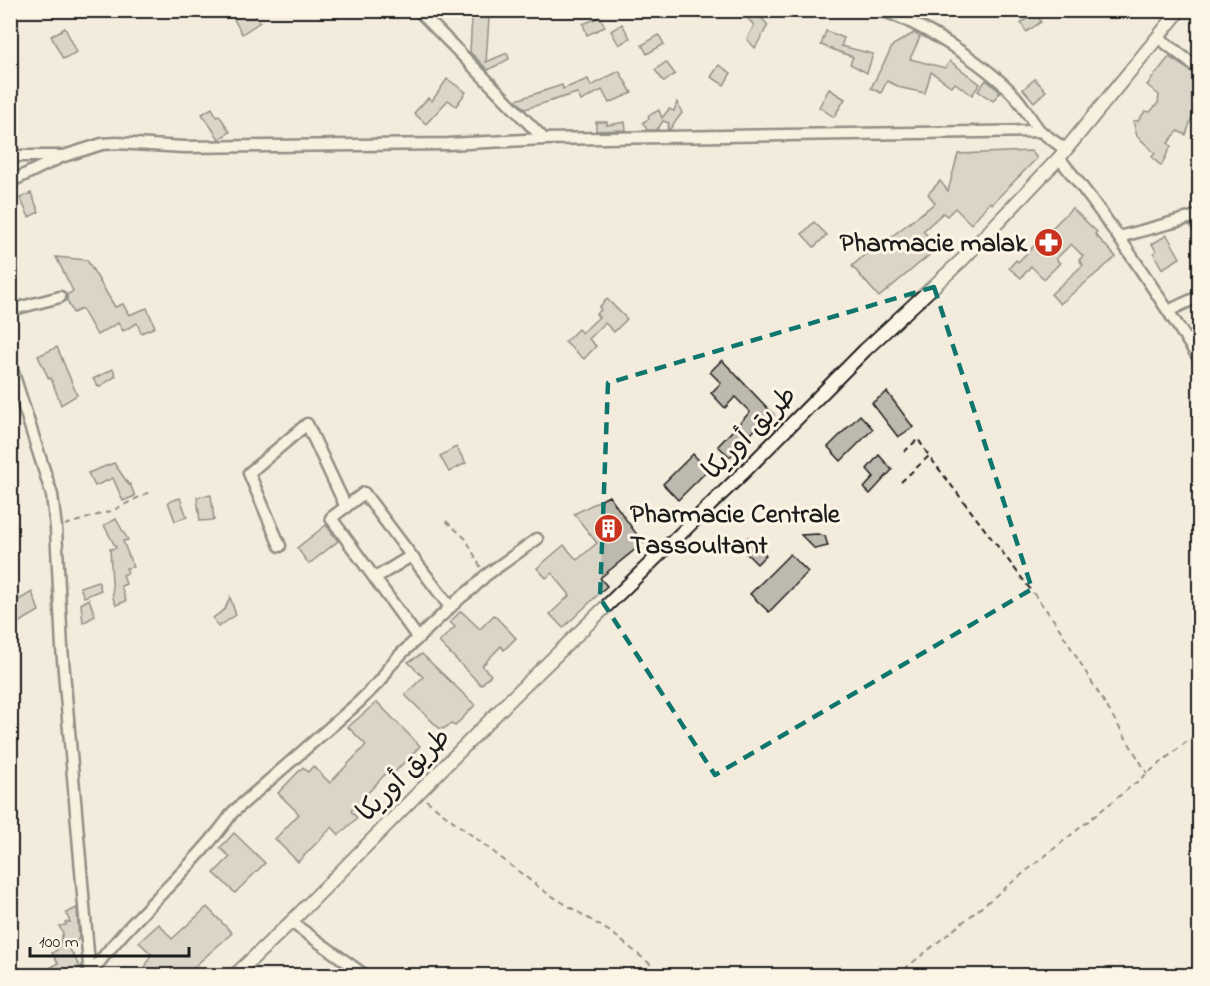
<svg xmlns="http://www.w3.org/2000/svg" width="1210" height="986" viewBox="0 0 1210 986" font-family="'Indie Flower','Playpen Sans Arabic',sans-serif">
<rect width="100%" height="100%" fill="#f3ecdd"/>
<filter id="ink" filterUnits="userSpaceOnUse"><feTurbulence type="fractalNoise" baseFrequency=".0167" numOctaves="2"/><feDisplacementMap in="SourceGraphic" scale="12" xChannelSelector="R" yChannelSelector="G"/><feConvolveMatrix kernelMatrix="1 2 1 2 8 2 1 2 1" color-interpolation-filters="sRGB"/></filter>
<g filter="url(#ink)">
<g fill="#beb9ae" stroke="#1c1c1c" stroke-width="1.5">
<path d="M229,10H252L260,22L242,34Z"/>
<path d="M754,10L768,25L755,48L747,39L754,25L748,19Z"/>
<path d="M1036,13L1041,22L1026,32L1021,23Z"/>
<path d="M472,16L489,18L486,62L507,53L509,59L488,70L470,52Z"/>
<path d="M600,17L605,27L587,35L583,24Z"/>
<path d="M622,24L630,38L619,45L611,31Z"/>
<path d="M65,28L77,52L63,59L51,36Z"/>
<path d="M826,31L844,38L841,46L873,54L867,73L850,64L853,57L821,45Z"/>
<path d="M914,33L920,37L910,59L945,68L950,61L980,84L972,95L955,83L952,87L931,72L925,93L902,88L887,81L881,93L871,88L893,45Z"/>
<path d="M659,35L664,44L647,54L642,45Z"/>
<path d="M1169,57L1200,77V93L1186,135L1178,131L1168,143L1171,146L1161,166L1152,157L1155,153L1137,136L1133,121H1138L1145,111L1150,112L1158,103L1159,95L1147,85Z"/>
<path d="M666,62L675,74L664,82L655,70Z"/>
<path d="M719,65L731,73L724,85L711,77Z"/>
<path d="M619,71L632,93L609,103L602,90L581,101L577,93L525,109L516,100L562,85L563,89L588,79L591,86Z"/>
<path d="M447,79L466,92L456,106L448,100L426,124L414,113L428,98L432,101Z"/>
<path d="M1035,79L1046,91L1034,102L1023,89Z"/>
<path d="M986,80L1000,92L993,101L978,91Z"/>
<path d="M829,89L845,99L834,117L819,107Z"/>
<path d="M677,102L682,113L670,129L667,130L669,123L663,121L657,130H647L643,122L649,119L648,116L659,110L662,118L669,109L674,111Z"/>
<path d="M212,108L217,117L219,115L230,132L219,139L202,114Z"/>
<path d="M596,122H607V125L625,122L626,130L596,131Z"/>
<path d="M1031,151L1037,158L992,204L990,202L971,224L955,208L947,216L943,213L923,231L939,247L879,297L852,266L877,244L879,246L935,203L928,194L940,181L948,191L958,154Z"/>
<path d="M31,193L39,212L29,217L20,198Z"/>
<path d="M1072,208L1097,232L1095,234L1116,257L1060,304L1051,294L1083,265L1079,260L1083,256L1071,244L1056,259L1060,263L1044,279L1031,266L1021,278L1009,268L1016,260L1018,262Z"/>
<path d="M814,222L827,235L814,247L802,234Z"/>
<path d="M1167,235L1180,258L1162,269L1154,254L1156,251L1152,244Z"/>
<path d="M56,257L87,260L115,307L123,304L129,315L147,308L155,327L141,333L137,323L123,331L118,323L97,335L82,309L73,313L67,300V295L73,291Z"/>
<path d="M607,299L627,319L614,332L605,323L589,339L596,346L584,359L565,342L578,329L582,333L599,317L596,314L601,310L599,307Z"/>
<path d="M57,347L77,395L61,405L51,378L49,379L38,356Z"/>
<path d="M722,360L774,415L763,425L761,423L730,457L718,446L750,412L735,397L725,408L711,393L721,383L710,372Z"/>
<path d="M113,369L116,376L99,387L93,379Z"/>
<path d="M887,392L913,427L898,437L872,403Z"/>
<path d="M860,415L873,429L841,461L828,447Z"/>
<path d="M456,447L466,463L449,472L440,456Z"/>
<path d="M693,454L708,470L678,500L663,484Z"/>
<path d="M879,455L892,470L870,494L864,488L874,477L867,469Z"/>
<path d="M114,463L129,485L130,484L135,496L123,501L113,478L95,486L88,473Z"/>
<path d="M211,495L214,520L200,521L197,497Z"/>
<path d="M609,496L643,543L600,578L607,586L563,628L550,614L570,595L552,573L546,578L537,568L564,545L577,560L597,543L574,514Z"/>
<path d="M180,498L187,517L175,521L168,502Z"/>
<path d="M116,519L128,540L123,541L133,567L126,568L128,573L123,575L126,584L121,586L126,601L116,605L113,598L110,549L116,548L104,525Z"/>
<path d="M326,525L338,541L309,564L297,548Z"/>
<path d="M817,534L825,536L828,546L815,549L801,535Z"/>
<path d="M748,537L766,555L757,564L739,546Z"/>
<path d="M790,554L808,572L769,612L750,594Z"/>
<path d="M98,581L101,590L84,597L80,587Z"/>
<path d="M32,592L39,611L20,622L10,609V605Z"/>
<path d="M230,597L236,615L218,627L213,618L225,609Z"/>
<path d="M89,599L95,616L83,623L81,604Z"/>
<path d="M461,611L480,629L494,615L516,638L504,650L501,646L482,666L491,675L481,685L439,642L455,627L450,622Z"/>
<path d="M422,654L475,705L455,726L451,724L443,729L439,728L405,695L423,677L408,662Z"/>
<path d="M377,702L420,746L394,773L390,769L351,811L357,818L339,835L332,827L298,862L275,839L299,814L278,793L303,767L308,772L313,766L330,783L366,745L348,727Z"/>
<path d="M234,833L265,863L235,893L214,873L230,857L220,848Z"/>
<path d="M207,907L232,933L185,975H142L151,954L139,942L159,924L172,939Z"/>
<path d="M77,908L79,939L68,946L80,967L82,966V975H39L58,963L52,953L57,950L63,933L59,926L66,925L65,922H70L66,913Z"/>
</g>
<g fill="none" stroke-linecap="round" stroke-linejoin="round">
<defs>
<g id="minor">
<path d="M418,10L544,139"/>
<path d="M881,10C921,23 984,63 1013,94C1024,105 1030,119 1040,131"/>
<path d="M1159,38L1200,70"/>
<path d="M10,156H64L102,144L117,143L184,147L448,144L544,139L1040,131L1066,150"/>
<path d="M1059,158C1111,221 1155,291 1200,360"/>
<path d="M10,182L61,157"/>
<path d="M1193,217L1200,229"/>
<path d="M1119,237L1200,215"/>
<path d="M10,310L60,297"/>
<path d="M1168,311L1200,296"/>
<path d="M10,363L52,495L56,528L62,648L90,976"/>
<path d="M280,546L249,473L307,424L346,507"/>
<path d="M375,578L411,556"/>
<path d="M418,638L331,518L364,493L450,607"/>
<path d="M291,922L366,976"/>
<path d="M89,976C131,916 191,872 233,812L359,702L382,679L389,667L400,655L460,598L473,588L485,576L537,539"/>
</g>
<path id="tertiary" d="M234,976L291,922L512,698L743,473L865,350L963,259L1059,158L1180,10"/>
</defs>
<use href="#minor" stroke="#1c1c1c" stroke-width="15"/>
<use href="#tertiary" stroke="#1c1c1c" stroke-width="16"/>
<g stroke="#1c1c1c" stroke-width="2" stroke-dasharray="6 4.5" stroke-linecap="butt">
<path d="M904,452L918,439L929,456"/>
<path d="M901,482L929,456L1056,623L1147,773"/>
<path d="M446,521L466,539L481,568"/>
<path d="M65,525L114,510L149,492"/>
<path d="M426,800L544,891L612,933L665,976"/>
<path d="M896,976L1200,731"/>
</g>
<use href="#minor" stroke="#fcf5e5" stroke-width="10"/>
<use href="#tertiary" stroke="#fcf5e5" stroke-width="12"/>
</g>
</g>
<path d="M0 0H1210V986H0ZM934,287L1032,589L715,775L600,598L608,383Z" fill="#f3ecdd" fill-opacity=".55" fill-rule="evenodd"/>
<path fill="none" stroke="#0f766e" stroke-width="4.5" stroke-dasharray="12 8" stroke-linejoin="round" d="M934,287L1032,589L715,775L600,598L608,383Z"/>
<defs>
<symbol id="pharmacy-disc" viewBox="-11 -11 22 22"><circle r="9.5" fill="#c8321e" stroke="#fcf5e5"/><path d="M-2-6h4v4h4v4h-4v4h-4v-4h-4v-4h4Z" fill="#fff"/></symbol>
<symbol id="building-disc" viewBox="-11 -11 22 22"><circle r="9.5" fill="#c8321e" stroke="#fcf5e5"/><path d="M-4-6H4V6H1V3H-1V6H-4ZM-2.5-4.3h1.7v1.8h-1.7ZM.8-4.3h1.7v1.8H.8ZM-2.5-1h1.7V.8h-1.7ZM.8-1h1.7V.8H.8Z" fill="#fff"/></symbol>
</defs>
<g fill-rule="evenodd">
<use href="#pharmacy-disc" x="1032" y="226" width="33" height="33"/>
<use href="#building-disc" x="592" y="512" width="33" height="33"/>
</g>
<g text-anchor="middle" stroke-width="6" stroke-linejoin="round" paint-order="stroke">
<g font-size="27" font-weight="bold" fill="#1c1c1c" stroke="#fcf5e5" text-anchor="end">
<text x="1027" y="251">Pharmacie malak</text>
<text x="630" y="522" text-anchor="start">Pharmacie Centrale<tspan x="630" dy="31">Tassoultant</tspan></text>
</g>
<g font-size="27" fill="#1c1c1c" stroke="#fcf5e5">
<text transform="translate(749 432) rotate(-45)" y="9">طريق أوريكا</text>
<text transform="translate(403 774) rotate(-45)" y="9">طريق أوريكا</text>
</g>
</g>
<rect width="1210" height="986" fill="none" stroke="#fcf5e5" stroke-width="36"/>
<rect x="18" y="18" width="1174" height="950" fill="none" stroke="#1c1c1c" stroke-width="2" filter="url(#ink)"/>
<path d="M30 947v9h159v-9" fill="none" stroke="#1c1c1c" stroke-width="3"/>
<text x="39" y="947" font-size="18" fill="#1c1c1c" stroke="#fcf5e5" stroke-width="4.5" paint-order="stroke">100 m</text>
</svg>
